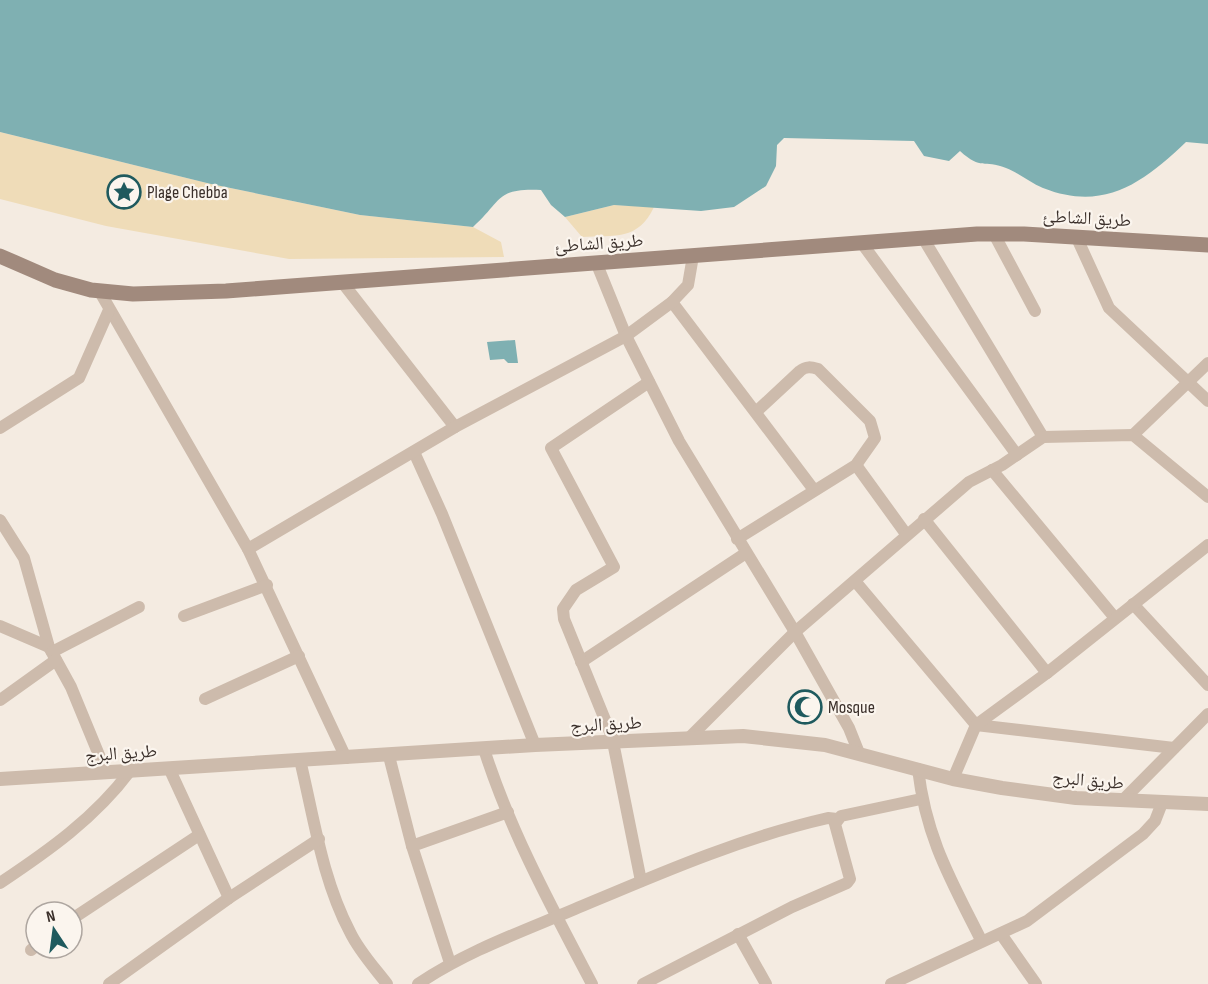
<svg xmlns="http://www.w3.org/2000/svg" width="1208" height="984" viewBox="0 0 1208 984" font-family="'Sofia Sans Condensed','Noto Naskh Arabic',sans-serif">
<rect width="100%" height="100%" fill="#f4ebe1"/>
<g fill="#efdcb8">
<path d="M0,132L211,184L360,215L473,227L501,242L504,257L289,259L106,226L0,199Z"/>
<path d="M614,205L654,207C638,241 615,235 582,237L565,217Z"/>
</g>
<g fill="#7fb0b2">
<path d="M0,0H1208V144L1186,142C1143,183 1104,212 1043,188C1030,183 1019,173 1006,168C983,159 982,171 960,151L949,161L924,156L914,141L784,138L777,145L776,166L766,186L734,207L701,211L614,205L565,217L551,205L541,190C495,188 503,200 473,227L360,215L211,184L0,132Z"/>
<path d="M515,340L518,363H508L504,359L490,360L487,342Z"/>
</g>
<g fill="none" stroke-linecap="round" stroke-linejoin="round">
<g stroke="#cdbbac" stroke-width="12">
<path d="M994,234L1035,311"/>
<path d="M1076,236L1109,308L1208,401"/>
<path d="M923,238L1043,437"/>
<path d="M861,242L1017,455"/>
<path d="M596,262L626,336L679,441L795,632L849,728L859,753"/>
<path d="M342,282L455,427"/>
<path d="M100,292L248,549L346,758"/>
<path d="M672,302L814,490"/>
<path d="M0,428L79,378L109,310"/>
<path d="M1133,435L1208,363"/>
<path d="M414,452L442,514L535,745"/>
<path d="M856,465L906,534"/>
<path d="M992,470L1115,618"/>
<path d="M924,519L1047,673"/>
<path d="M0,520L24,558L49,647L71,687L106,772"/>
<path d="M737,539L856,465L875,438L870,421L818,369C811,367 806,366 800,371L756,412"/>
<path d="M248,549L455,427L626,336L672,302L688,285L693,256"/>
<path d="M855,581L976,725L1174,748"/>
<path d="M1133,604L1208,685"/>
<path d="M184,616L267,585"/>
<path d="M0,626L49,647"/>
<path d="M52,652L139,607"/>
<path d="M581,662L746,553"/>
<path d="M205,699L299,656"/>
<path d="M0,700L56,660"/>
<path d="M690,737L795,632L969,482L1002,465L1043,437L1133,435L1208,497"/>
<path d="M484,749C510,831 552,908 592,984"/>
<path d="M389,756L412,846"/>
<path d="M300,760C314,818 322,879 350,932C359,951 374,967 387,984"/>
<path d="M169,768L229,898"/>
<path d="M918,769C926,838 951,880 981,940"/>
<path d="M953,779L976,725L1047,673L1208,545"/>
<path d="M1122,801L1208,714"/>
<path d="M641,881L612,737L564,619L563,609L576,590L614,567L551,448L649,382"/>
<path d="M0,883C48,851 95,818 130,771"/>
<path d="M72,919L199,835"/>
<path d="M738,934L766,984"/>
<path d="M1001,934L1036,984"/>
<path d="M31,950L36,946"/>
<path d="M450,963L412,846L508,812"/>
<path d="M109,984L229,898L319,839"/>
<path d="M418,984C467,951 521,932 575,909C658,874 740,838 828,818L837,819"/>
<path d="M643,984L792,907L847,883L850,879L835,824L841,816L921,799"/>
<path d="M891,984L1027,921L1143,834L1155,821L1162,803"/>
</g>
<path stroke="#cdbbac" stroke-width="14" d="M0,779L535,745L743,736L825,745L953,779L1002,788L1076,798L1208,804"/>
<path stroke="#a18a7d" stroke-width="15" d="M0,256L55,280L91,290L133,294L226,291L977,234H1024L1208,245"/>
</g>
<defs>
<symbol id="sight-ring" viewBox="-11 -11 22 22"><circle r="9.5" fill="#fbf5ee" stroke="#1f5a5e" stroke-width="1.5"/><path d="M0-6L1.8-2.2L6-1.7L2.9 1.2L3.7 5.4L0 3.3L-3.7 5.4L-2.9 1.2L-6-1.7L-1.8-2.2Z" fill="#1f5a5e"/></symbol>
<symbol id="mosque-ring" viewBox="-11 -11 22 22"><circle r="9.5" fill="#fbf5ee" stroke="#1f5a5e" stroke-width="1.5"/><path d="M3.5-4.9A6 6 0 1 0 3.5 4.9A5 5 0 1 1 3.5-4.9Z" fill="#1f5a5e"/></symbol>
</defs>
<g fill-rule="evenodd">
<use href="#sight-ring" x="105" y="173" width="38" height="38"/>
<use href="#mosque-ring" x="786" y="688" width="38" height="38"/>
</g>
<g text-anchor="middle" stroke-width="4.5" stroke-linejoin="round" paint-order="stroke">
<g font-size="18" fill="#3b302b" stroke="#fbf5ee" text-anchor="start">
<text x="147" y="198">Plage Chebba</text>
<text x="828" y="713">Mosque</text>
</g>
<g font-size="18" fill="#3b302b" stroke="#fbf5ee">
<text transform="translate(1087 218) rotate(3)" y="6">طريق الشاطئ</text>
<text transform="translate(599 243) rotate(-4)" y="6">طريق الشاطئ</text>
<text transform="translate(606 724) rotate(-3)" y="6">طريق البرج</text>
<text transform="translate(121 753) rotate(-4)" y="6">طريق البرج</text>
<text transform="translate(1088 780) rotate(5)" y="6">طريق البرج</text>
</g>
</g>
<g transform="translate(54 930) rotate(347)"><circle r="28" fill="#fbf5ee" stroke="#aea6a0" stroke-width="1.5"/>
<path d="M0-4.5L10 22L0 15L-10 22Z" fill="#1f5a5e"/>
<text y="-9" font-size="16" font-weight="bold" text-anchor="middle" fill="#3b302b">N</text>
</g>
</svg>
